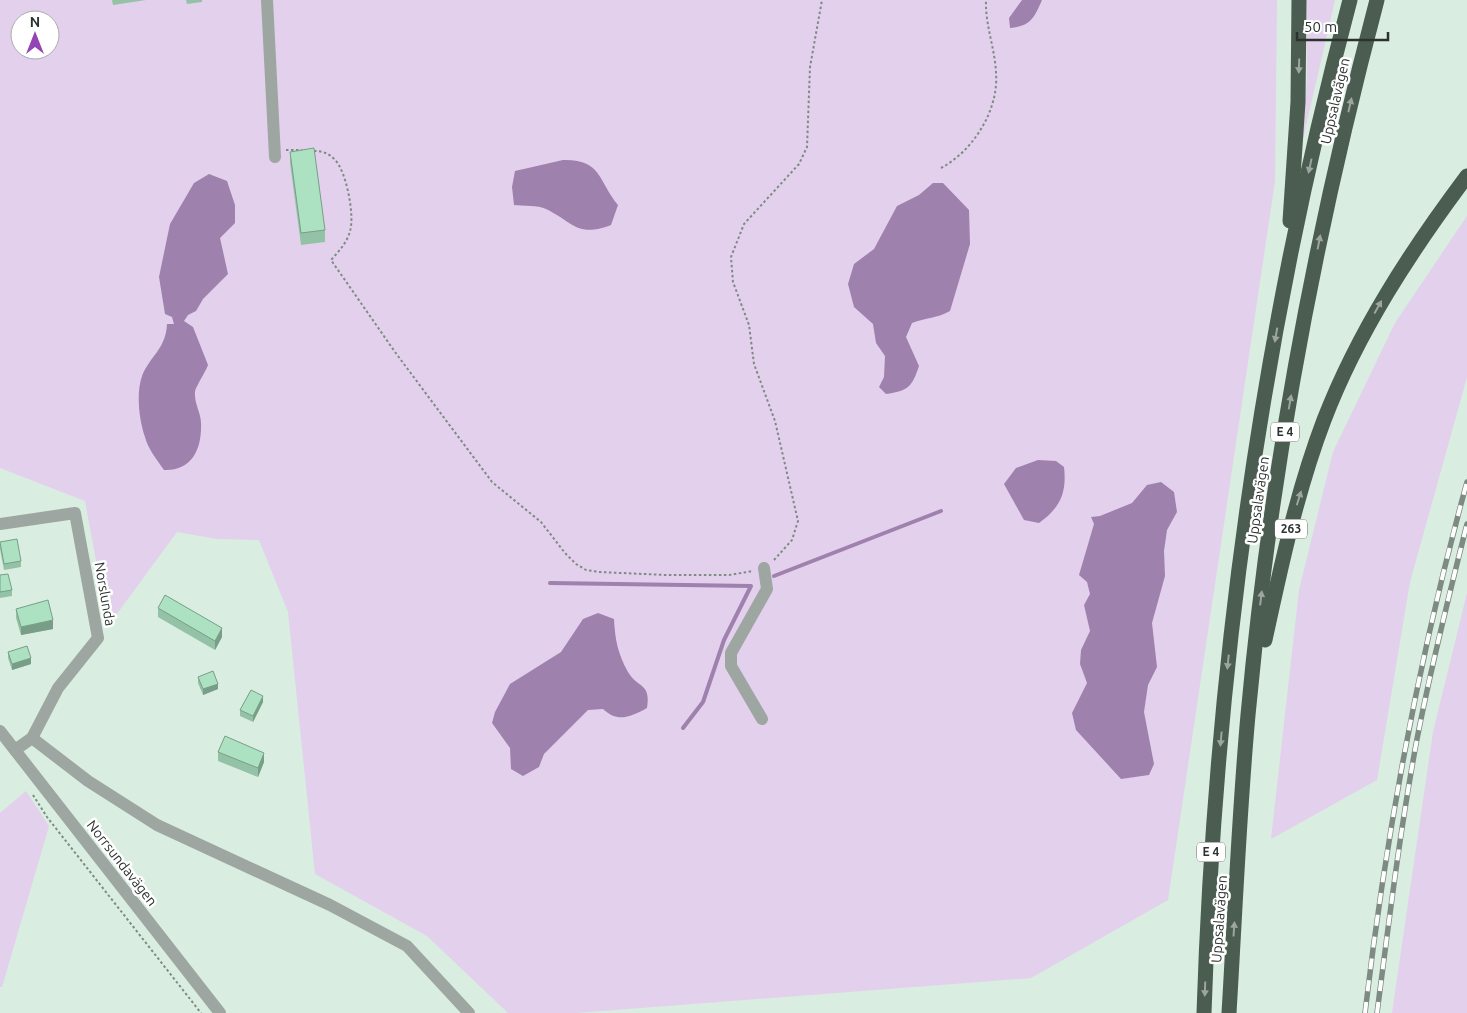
<svg xmlns="http://www.w3.org/2000/svg" width="1467" height="1013" viewBox="0 0 1467 1013" font-family="Ubuntu,sans-serif">
<rect width="100%" height="100%" fill="#d9ede1"/>
<g fill="#e3d0ec" fill-rule="evenodd">
<path d="M0,0H1277L1275,181L1168,900L1031,978L576,1013H508L427,936L315,874L288,612L259,540L217,539L177,532L108,626L85,501L0,468ZM20,20H50V50H20Z"/>
<path d="M1306,0H1335L1302,143L1307,79Z"/>
<path d="M1467,216V377L1410,582L1377,780L1271,839L1299,590L1333,452L1395,323Z"/>
<path d="M1467,593V1013H1392L1433,732Z"/>
<path d="M26,791L49,826L2,987H0V813Z"/>
</g>
<g fill="#9e81ac">
<path d="M1022,0H1042C1034,18 1031,26 1010,28L1009,18Z"/>
<path d="M563,160C602,159 598,181 618,205L611,225C577,238 573,222 546,209C538,205 523,206 514,205L512,187L515,171Z"/>
<path d="M209,174L227,181L235,205V223L220,238L228,274L203,299L196,311L188,315L184,321L193,327L208,365C206,371 195,388 195,392C194,403 201,413 201,423C202,449 192,471 164,470C157,460 148,449 145,437C139,420 136,393 142,376C150,356 166,349 167,324H174L172,317L165,314L159,277L170,224L194,183Z"/>
<path d="M933,183H943L969,210L970,244L950,311C938,318 925,318 912,323L906,337L919,366C912,387 908,391 886,394L879,387L884,377L885,356L876,343L873,324L854,307L848,284L854,264L874,249L897,206L919,195Z"/>
<path d="M1038,460L1056,461L1064,467C1067,493 1060,508 1039,523L1024,520L1004,484L1016,468Z"/>
<path d="M1161,482L1174,492L1177,512L1167,530L1164,551L1165,576L1152,623L1157,667L1148,685L1144,712L1154,764L1149,775L1121,779L1076,730L1072,713L1087,683L1080,664L1081,650L1090,631L1084,605L1090,594L1087,582L1079,575L1094,524L1091,517L1100,516L1132,503L1147,485Z"/>
<path d="M598,613L614,619C615,640 618,654 628,672C638,689 651,682 647,708C630,717 618,723 603,709L588,710L544,754L539,767L523,776L511,769L510,748L492,723L495,712L510,684L561,652L583,619Z"/>
</g>
<g fill="none" stroke-linecap="round" stroke-linejoin="round">
<g stroke="#9e81ac" stroke-width="4">
<path d="M774,576L941,511"/>
<path d="M550,583L751,586L724,640L703,702L683,728"/>
</g>
<g stroke="#7e8b83" stroke-width="2" stroke-dasharray="2.5 2.5" stroke-linecap="butt">
<path d="M286,150H302"/>
<path d="M314,151C322,151 329,153 335,160C346,170 355,216 350,231C347,243 339,251 331,260L395,352L492,482L541,522L565,553L576,564L586,570L599,572L666,575H729L753,571"/>
<path d="M941,168C973,151 999,110 996,73C995,48 985,25 986,0"/>
<path d="M774,560L792,540L798,521L775,421L754,364L749,325L733,282L731,257L744,224L799,164L807,147L810,67L822,0"/>
<path d="M33,795L47,817L201,1013"/>
</g>
<g stroke="#9da6a0" stroke-width="12">
<path d="M267,0L275,157"/>
<path d="M0,524L75,513L98,638L58,688L32,738"/>
<path d="M762,719L731,666V653L767,589L764,568"/>
<path d="M0,731L220,1013"/>
<path d="M15,750L32,738L88,781L157,825L330,905L407,946L469,1013"/>
</g>
<g stroke="#4b5c51" stroke-width="15">
<path d="M1290,221L1298,102L1299,0"/>
<path d="M1265,640C1281,566 1297,491 1324,420C1358,332 1410,252 1467,176"/>
<path d="M1204,1013C1215,672 1262,330 1350,0"/>
<path d="M1229,1013C1235,914 1239,814 1248,715C1270,474 1315,234 1377,0"/>
</g>
<defs>
<g id="rail">
<path d="M1365,1013C1386,834 1419,656 1467,482"/>
<path d="M1377,1013C1389,921 1400,830 1417,739C1431,667 1449,595 1467,524"/>
</g>
</defs>
<use href="#rail" stroke="#7e8b83" stroke-width="5.5"/>
<use href="#rail" stroke="#fff" stroke-width="4" stroke-dasharray="11" stroke-linecap="butt"/>
</g>
<g fill="#94c2a7">
<path d="M112,0H146L113,5Z"/>
<path d="M186,0H202V2L187,4Z"/>
<path d="M290,152L325,230V242L301,245L290,163Z"/>
<path d="M0,542L21,561V567L4,570L0,549Z"/>
<path d="M0,575L12,590V596L0,598Z"/>
<path d="M158,608L222,637L215,650L158,617Z"/>
<path d="M16,609L53,629L21,635L16,618Z"/>
<path d="M8,652L31,664L12,670L8,658Z"/>
<path d="M198,677L218,689L203,695L198,683Z"/>
<path d="M263,702L253,722L240,716V710Z"/>
<path d="M218,752L264,762L258,777L218,761Z"/>
</g>
<g fill="#789e88">
<path d="M53,620V629L21,635V627Z"/>
<path d="M222,628V637L215,650V641Z"/>
<path d="M31,658V664L12,670V664Z"/>
<path d="M218,684V689L203,695V689Z"/>
<path d="M263,696V702L253,722V716Z"/>
<path d="M264,753V762L258,777V768Z"/>
</g>
<g fill="#ace2c2" stroke="#789e88">
<path d="M314,148L325,230L301,233L290,152Z"/>
<path d="M17,539L21,561L4,564L0,542Z"/>
<path d="M8,574L12,590L0,592V575Z"/>
<path d="M165,595L222,628L215,641L158,608Z"/>
<path d="M48,600L53,620L21,627L16,609Z"/>
<path d="M27,646L31,658L12,664L8,652Z"/>
<path d="M213,671L218,684L203,689L198,677Z"/>
<path d="M251,690L263,696L253,716L240,710Z"/>
<path d="M225,736L264,753L258,768L218,752Z"/>
</g>
<defs><path id="oneway-solid" d="M-6-.8H1V-3.2L6.5 0L1 3.2V.8H-6Z" transform="scale(1.25)"/></defs>
<g fill="#9ca59f">
<use href="#oneway-solid" transform="translate(1299 66) rotate(92)"/>
<use href="#oneway-solid" transform="translate(1350 105) rotate(-77)"/>
<use href="#oneway-solid" transform="translate(1310 166) rotate(102)"/>
<use href="#oneway-solid" transform="translate(1319 242) rotate(-79)"/>
<use href="#oneway-solid" transform="translate(1378 307) rotate(-61)"/>
<use href="#oneway-solid" transform="translate(1276 335) rotate(100)"/>
<use href="#oneway-solid" transform="translate(1290 402) rotate(-80)"/>
<use href="#oneway-solid" transform="translate(1299 498) rotate(-73)"/>
<use href="#oneway-solid" transform="translate(1261 598) rotate(-83)"/>
<use href="#oneway-solid" transform="translate(1228 662) rotate(96)"/>
<use href="#oneway-solid" transform="translate(1221 739) rotate(95)"/>
<use href="#oneway-solid" transform="translate(1234 929) rotate(-86)"/>
<use href="#oneway-solid" transform="translate(1205 989) rotate(92)"/>
</g>
<g text-anchor="middle" stroke-width="5" stroke-linejoin="round" paint-order="stroke">
<g fill="#fff" stroke="#6b706d" stroke-width="1">
<rect x="1271" y="422.5" width="28" height="19" rx="4"/>
<rect x="1275" y="519.5" width="32" height="19" rx="4"/>
<rect x="1197" y="842.5" width="28" height="19" rx="4"/>
</g>
<g font-size="12" font-weight="bold" fill="#2c332f">
<text x="1285" y="436">E 4</text>
<text x="1291" y="533">263</text>
<text x="1211" y="856">E 4</text>
</g>
<g font-size="14" fill="#2c332f" stroke="#fff">
<text transform="translate(1335 101) rotate(-77)" y="5">Uppsalavägen</text>
<text transform="translate(1258 500) rotate(-82)" y="5">Uppsalavägen</text>
<text transform="translate(105 594) rotate(80)" y="5">Norslunda</text>
<text transform="translate(122 863) rotate(52)" y="5">Norrsundavägen</text>
<text transform="translate(1219 919) rotate(-86)" y="5">Uppsalavägen</text>
</g>
</g>
<g transform="translate(35 35)"><circle r="24" fill="#ffffff" stroke="#abadac"/>
<path d="M0-4L9 19L0 12L-9 19Z" fill="#9444b4"/>
<text y="-8" font-size="14" font-weight="bold" text-anchor="middle" fill="#2c332f">N</text>
</g>
<path d="M1297 32v8h91v-8" fill="none" stroke="#2c332f" stroke-width="2.5"/>
<text x="1304" y="32" font-size="15" fill="#2c332f" stroke="#ffffff" stroke-width="4" paint-order="stroke">50 m</text>
</svg>
